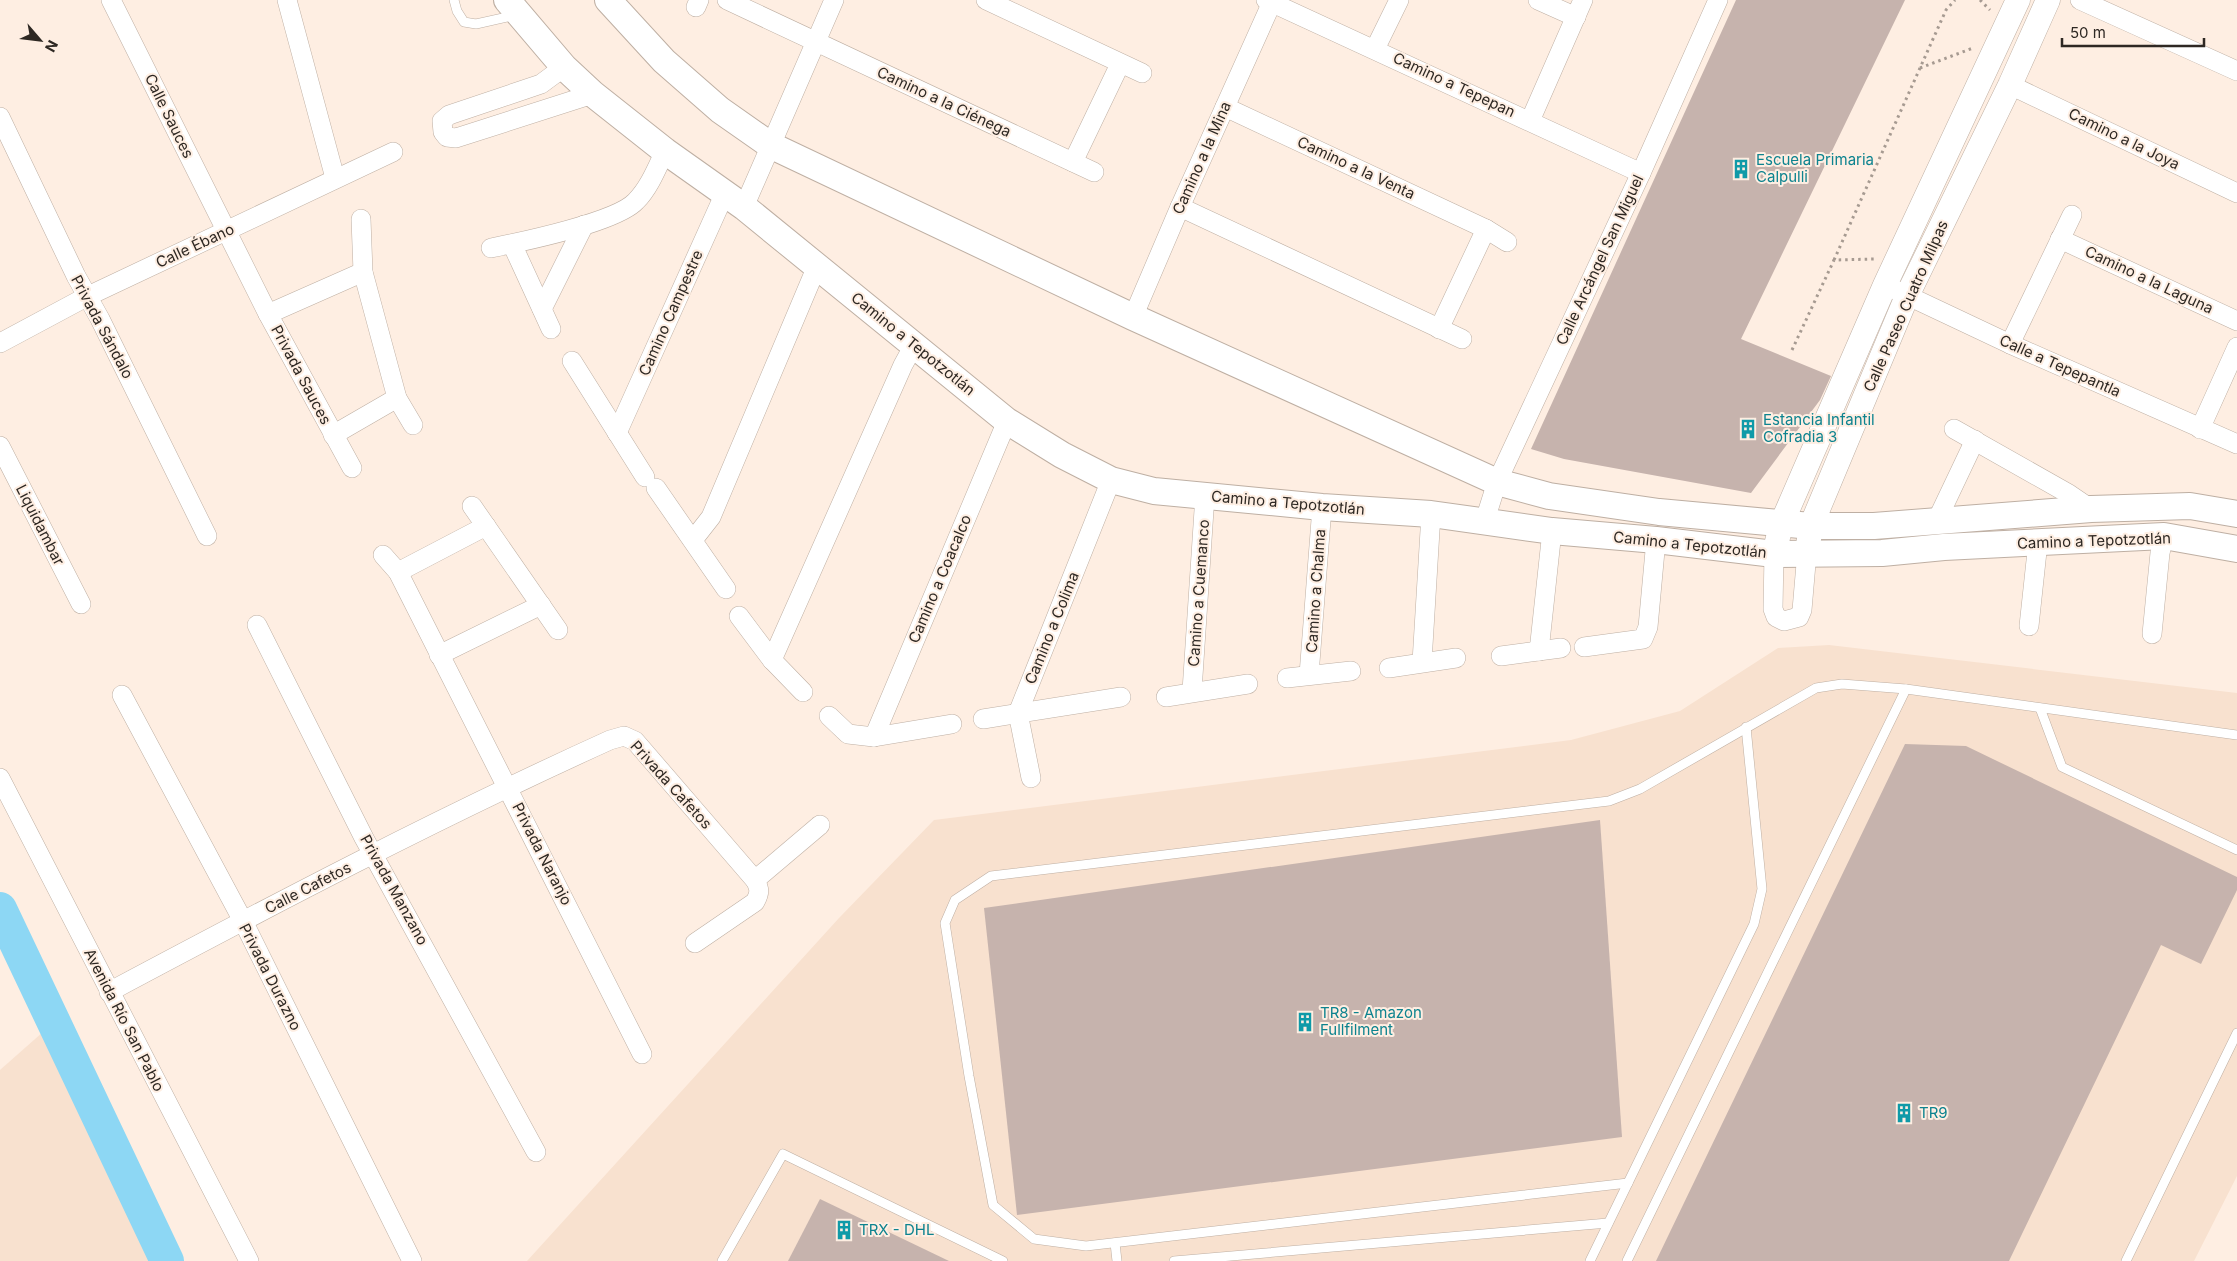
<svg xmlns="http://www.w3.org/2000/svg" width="2237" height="1261" viewBox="0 0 2237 1261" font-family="Inter,sans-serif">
<rect width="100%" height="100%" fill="#feeee2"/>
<g fill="#f8e1cf">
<path d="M1829,645L2237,693V1176L2194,1261H527L839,918L934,820L1571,740L1680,711L1778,648Z"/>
<path d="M43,1032L153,1261H0V1070Z"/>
</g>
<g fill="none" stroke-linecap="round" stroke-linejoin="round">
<path stroke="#8dd7f4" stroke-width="34" d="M0,909L167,1261"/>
</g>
<g fill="#c6b3ad">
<path d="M1736,0H1905L1741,339L1831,376L1820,400L1751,493L1564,459L1531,449Z"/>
<path d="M1905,744L1966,746L2237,877V890L2201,964L2161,945L2009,1261H1656Z"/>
<path d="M1600,820L1622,1137L1017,1215L984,908Z"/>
<path d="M820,1199L949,1261H788Z"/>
</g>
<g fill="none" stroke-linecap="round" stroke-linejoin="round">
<defs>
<g id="service">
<path d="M454,0L457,11L464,22L476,24L516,15"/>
<path d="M2040,708L2062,767L2237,850"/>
<path d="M1628,1183L1086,1246L1034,1239L993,1205L969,1076L945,923L955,900L991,876L1609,801L1640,789L1816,688L1842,684L1906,689L2237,735"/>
<path d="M1115,1243L1117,1261"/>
<path d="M722,1261L783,1154L1003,1261"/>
<path d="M1174,1261L1608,1223"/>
<path d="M1590,1261L1754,924L1762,889L1746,727"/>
<path d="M1627,1261L1906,689"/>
<path d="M2126,1261L2237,1033"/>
</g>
<g id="minor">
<path d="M111,0L268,314L352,468"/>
<path d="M287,0L335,178"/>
<path d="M727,0L1094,172"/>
<path d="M986,0L1142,73"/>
<path d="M1266,0L1641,173"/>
<path d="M1538,0L1576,17"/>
<path d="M2080,0L2237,71"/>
<path d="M696,7L699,0"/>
<path d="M1375,49L1399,0"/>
<path d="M564,67L541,84L449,115L442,121L443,132L447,137L456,138L593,94"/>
<path d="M2010,85L2237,193"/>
<path d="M1225,107L1486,229L1507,242"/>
<path d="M0,117L76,276L100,319L207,536"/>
<path d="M1530,121L1583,0"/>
<path d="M1073,162L1120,64"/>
<path d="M744,207L834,0"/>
<path d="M1180,207L1462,339"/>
<path d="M361,219L363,272L397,398L413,425"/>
<path d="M2060,239L2237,321"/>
<path d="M512,244L551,329"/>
<path d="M491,248C521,242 617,222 636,201C649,188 657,168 665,151"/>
<path d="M1885,285L2010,344L2237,444"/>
<path d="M542,309L584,225"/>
<path d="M268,314L363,272"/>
<path d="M1133,317L1180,207L1273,0"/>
<path d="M1439,329L1486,229"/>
<path d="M0,343L86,297L393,152"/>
<path d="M2010,344L2072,215"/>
<path d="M572,361L645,477"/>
<path d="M1954,429L2069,494L2091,509"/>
<path d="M2200,429L2237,347"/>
<path d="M617,433L725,193"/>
<path d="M333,435L397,398"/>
<path d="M0,446L81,604"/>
<path d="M656,488L726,589"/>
<path d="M472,506L558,630"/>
<path d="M1485,520L1497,482L1641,173L1718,0"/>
<path d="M1937,520L1975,440"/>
<path d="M693,540L711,517L817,266"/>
<path d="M1774,554L1773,609L1776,617L1784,621L1799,617L1802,610L1807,552"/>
<path d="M383,555L398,572L642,1054"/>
<path d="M398,572L486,526"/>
<path d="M739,616L772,660L803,692"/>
<path d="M257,625L364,838L536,1152"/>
<path d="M2029,626L2038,542"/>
<path d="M2152,634L2160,553L2164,536"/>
<path d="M1584,647L1643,639L1648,627L1656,540"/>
<path d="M1539,651L1552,531"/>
<path d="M439,655L541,605"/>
<path d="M1501,656L1561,648"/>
<path d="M772,660L903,365L914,345"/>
<path d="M1422,662L1431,514"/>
<path d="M1389,668L1456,658"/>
<path d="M1309,675L1322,507"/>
<path d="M1287,678L1351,671"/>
<path d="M1192,691L1205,495"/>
<path d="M122,695L243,921L412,1261"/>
<path d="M1166,697L1248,684"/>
<path d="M829,716L848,734L874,737L952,724"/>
<path d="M983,719L1121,697"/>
<path d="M874,737L1007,421"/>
<path d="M0,778L249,1261"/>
<path d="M1031,778L1018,713L1111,480"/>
<path d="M755,880L820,825"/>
<path d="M109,992C274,904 440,817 610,740L624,736L635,741L755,880C760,889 760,893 755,902L695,943"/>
</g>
<g id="tertiary">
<path d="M1807,552L1811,526L1907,296L2010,85L2048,0"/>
<path d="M1774,554L1781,525L1885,285L2018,0"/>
</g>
<g id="secondary">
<path d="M507,0L564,67L593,94L665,151L744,207L1007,421L1062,455L1111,480L1154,491L1322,507L1431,514L1552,531L1656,540L1774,554L1882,553L1944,547L2164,536L2237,549"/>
<path d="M608,0L664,61L720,110L770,145L1133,317L1497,482L1549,496L1659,512L1811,526H1874L2091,509L2190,506L2237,514"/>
</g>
</defs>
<use href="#service" stroke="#beafa3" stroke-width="10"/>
<use href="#minor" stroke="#beafa3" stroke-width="20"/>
<use href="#tertiary" stroke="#beafa3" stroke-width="25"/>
<use href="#secondary" stroke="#beafa3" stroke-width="28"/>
<g stroke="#a69a91" stroke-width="3" stroke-dasharray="2.5 4" stroke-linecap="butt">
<path d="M1980,0L1990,10"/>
<path d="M1920,68L1973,48"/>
<path d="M1834,260L1946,10L1955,0"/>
<path d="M1792,350L1834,260L1874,259"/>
</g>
<use href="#service" stroke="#fff" stroke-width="9"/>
<use href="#minor" stroke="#fff" stroke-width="19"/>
<use href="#tertiary" stroke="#fff" stroke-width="24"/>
<use href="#secondary" stroke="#fff" stroke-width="26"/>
</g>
<defs>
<symbol id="building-bare" viewBox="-9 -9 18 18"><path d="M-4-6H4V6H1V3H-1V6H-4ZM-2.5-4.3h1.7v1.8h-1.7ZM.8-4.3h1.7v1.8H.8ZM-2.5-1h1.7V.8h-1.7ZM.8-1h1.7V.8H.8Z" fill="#0f9aa8" stroke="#feeee2" stroke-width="2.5" paint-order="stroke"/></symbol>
</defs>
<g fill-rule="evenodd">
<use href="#building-bare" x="1727" y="155" width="28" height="28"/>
<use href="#building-bare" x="1734" y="415" width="28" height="28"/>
<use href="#building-bare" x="1291" y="1008" width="28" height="28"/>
<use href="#building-bare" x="1890" y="1099" width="28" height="28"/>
<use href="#building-bare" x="830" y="1216" width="28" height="28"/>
</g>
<g text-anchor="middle" stroke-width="4" stroke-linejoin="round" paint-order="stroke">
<g font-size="15" fill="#2e2823" stroke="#feeee2">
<text transform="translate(1454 85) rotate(25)" y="5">Camino a Tepepan</text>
<text transform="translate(944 102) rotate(25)" y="5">Camino a la Ciénega</text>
<text transform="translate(169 116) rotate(64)" y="5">Calle Sauces</text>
<text transform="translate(2124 139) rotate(26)" y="5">Camino a la Joya</text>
<text transform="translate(1202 158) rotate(-66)" y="5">Camino a la Mina</text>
<text transform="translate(1356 168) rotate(25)" y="5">Camino a la Venta</text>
<text transform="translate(195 246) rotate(-25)" y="5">Calle Ébano</text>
<text transform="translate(1600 260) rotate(-65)" y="5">Calle Arcángel San Miguel</text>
<text transform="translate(2149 280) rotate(25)" y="5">Camino a la Laguna</text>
<text transform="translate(1906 306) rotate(-66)" y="5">Calle Paseo Cuatro Milpas</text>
<text transform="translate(671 313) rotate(-66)" y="5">Camino Campestre</text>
<text transform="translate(102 327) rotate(62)" y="5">Privada Sándalo</text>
<text transform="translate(913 344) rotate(39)" y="5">Camino a Tepotzotlán</text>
<text transform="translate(2060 366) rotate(24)" y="5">Calle a Tepepantla</text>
<text transform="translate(301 375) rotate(62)" y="5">Privada Sauces</text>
<text transform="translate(1288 503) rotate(5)" y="5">Camino a Tepotzotlán</text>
<text transform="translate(40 525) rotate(63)" y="5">Liquidambar</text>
<text transform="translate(2094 541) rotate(-2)" y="5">Camino a Tepotzotlán</text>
<text transform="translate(1690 545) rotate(6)" y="5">Camino a Tepotzotlán</text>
<text transform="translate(940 579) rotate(-67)" y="5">Camino a Coacalco</text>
<text transform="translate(1316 591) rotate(-86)" y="5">Camino a Chalma</text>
<text transform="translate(1199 593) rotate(-86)" y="5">Camino a Cuemanco</text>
<text transform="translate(1052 628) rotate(-68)" y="5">Camino a Colima</text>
<text transform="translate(671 785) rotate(48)" y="5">Privada Cafetos</text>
<text transform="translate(542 854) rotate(63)" y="5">Privada Naranjo</text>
<text transform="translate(308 888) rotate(-27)" y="5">Calle Cafetos</text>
<text transform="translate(394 890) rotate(61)" y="5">Privada Manzano</text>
<text transform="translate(270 977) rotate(63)" y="5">Privada Durazno</text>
<text transform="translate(124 1020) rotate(63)" y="5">Avenida Río San Pablo</text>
</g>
<g font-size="15" fill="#0d838f" stroke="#feeee2" text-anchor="start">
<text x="1756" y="165">Escuela Primaria<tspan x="1756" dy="17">Calpulli</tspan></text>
<text x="1763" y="425">Estancia Infantil<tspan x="1763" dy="17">Cofradia 3</tspan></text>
<text x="1320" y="1018">TR8 - Amazon<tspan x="1320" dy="17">Fullfilment</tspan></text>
<text x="1919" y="1118">TR9</text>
<text x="859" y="1235">TRX - DHL</text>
</g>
</g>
<g transform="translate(40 40) rotate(118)" stroke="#feeee2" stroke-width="4" paint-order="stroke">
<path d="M0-4L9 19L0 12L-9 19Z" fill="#2e2823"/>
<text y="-8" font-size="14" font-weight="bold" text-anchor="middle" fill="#2e2823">N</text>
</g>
<path d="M2062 38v8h142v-8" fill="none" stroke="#2e2823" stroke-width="2.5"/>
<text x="2070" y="38" font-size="15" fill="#2e2823" stroke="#feeee2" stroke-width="4" paint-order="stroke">50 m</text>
</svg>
